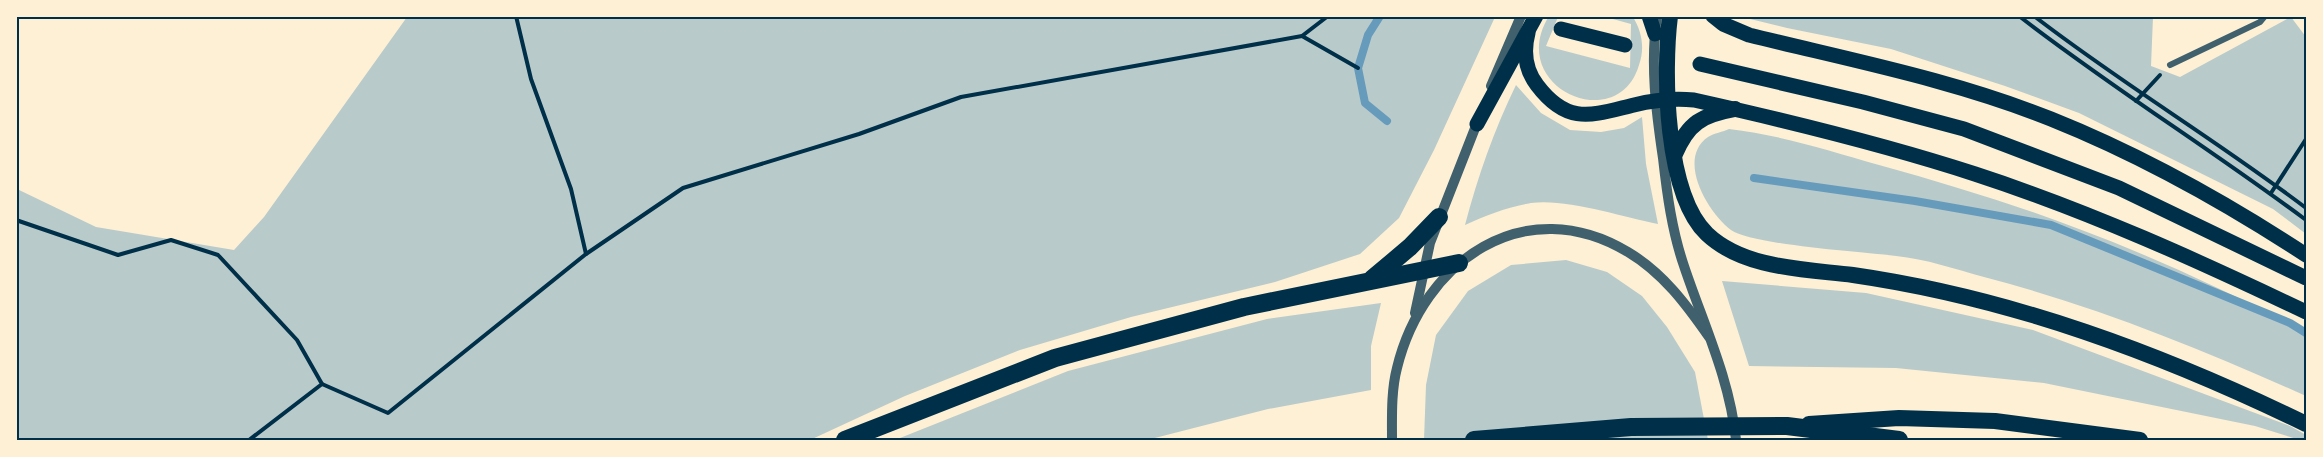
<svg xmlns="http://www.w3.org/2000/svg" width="2323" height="457" viewBox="0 0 2323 457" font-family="Figtree,sans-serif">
<rect width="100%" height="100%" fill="#fdf0d5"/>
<g fill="#b9caca">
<path d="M1549,16L1558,17L1546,46L1630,68L1631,24L1602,16L1633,17C1642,32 1645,48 1639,65C1618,137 1505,87 1549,16Z"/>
<path d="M407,17H1495L1434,150L1399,218L1360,254L1275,282L1131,317L1020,350L905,396L810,440H17V189L96,227L234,250L264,217Z"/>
<path d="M1742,17H2153L2151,66L2180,77L2291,17L2306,37V234L2273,209L2079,113L2005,86L1891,49L1787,28Z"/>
<path d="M1516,85L1541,113L1570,130L1601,132L1624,128L1642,117L1646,164L1658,224C1623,217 1565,198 1531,203C1508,207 1486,215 1465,225C1478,176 1494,130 1516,85Z"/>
<path d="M1729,129C1781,135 1830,151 1879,165C1947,184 2014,204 2079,229C2157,258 2232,294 2306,331V396C2201,349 2096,306 1984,277C1955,269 1926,259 1896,256C1864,252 1752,245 1731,230C1708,213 1676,159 1708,137C1714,133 1723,132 1729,129Z"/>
<path d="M1566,260L1607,272L1642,296L1667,327L1695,372L1708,440H1424L1426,385L1436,335L1468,291L1511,265Z"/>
<path d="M1722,281L1866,293L2033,330L2290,426L2306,435V440H2300L2255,426L2044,383L1896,368L1749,366Z"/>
<path d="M1381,303L1371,346V390L1268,409L1147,440H895L1068,371L1267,319Z"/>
</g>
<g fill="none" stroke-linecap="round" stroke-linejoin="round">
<g stroke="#669bbc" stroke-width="8">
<path d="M1380,16L1368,35L1358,68L1365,103L1387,121"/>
<path d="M1754,178L1915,201L2051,225L2290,323L2306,333"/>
</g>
<g stroke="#003049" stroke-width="4">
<path d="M516,16L531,79L571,189L586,254"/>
<path d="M2019,16C2112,88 2212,150 2306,220"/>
<path d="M2034,16C2122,84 2218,141 2306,208"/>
<path d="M1302,36L1358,68"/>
<path d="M2136,101L2160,75"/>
<path d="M2271,193L2306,139"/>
<path d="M16,220L118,255L171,240L218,255L297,340L322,384L249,440"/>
<path d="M322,384L388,413L586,254L683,188L859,134L961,97L1302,36L1328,16"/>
</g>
<path stroke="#3f606c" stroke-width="6" d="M2170,65L2260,22L2265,16"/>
<g stroke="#3f606c" stroke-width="10">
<path d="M1657,16C1650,64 1656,111 1663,158C1667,194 1672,231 1684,266C1703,323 1730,379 1736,440"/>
<path d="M1491,86L1521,16"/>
<path d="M1415,313L1430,243L1479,118"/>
<path d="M1392,440C1392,417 1391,391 1397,368C1423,261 1525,190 1628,252C1663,273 1686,304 1709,337"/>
</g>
<g stroke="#003049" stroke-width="15">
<path d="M1649,16L1655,34"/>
<path d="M1713,16L1723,24L1749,35C1850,60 1954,80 2051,119C2141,155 2225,202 2306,255"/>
<path d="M1561,29L1625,45"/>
<path d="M1528,33C1523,52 1525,69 1537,85C1568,126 1592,115 1634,105C1654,100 1673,98 1694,100C1788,121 1883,144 1975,174C2089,211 2199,261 2306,312"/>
<path d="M1700,64L1863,102L1964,129L2119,188L2306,278"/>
<path d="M1477,124L1536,16"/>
</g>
<g stroke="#003049" stroke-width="16">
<path d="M1670,16C1663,72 1665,194 1707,234C1744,269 1805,269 1853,275C2012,298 2162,354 2306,424"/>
<path d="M1675,154C1688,123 1702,115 1735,109"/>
<path d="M1809,424L1899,418L1995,421L2140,440"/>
</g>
<g stroke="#003049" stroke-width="18">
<path d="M1372,279L1410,247L1439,217"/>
<path d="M845,440L1055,358L1244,307L1459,263"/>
<path d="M1474,440L1631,427L1787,426L1899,440"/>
</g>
</g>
<rect width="2323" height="457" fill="none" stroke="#fdf0d5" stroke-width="36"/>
<rect x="18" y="18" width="2287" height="421" fill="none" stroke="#003049" stroke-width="2"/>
</svg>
